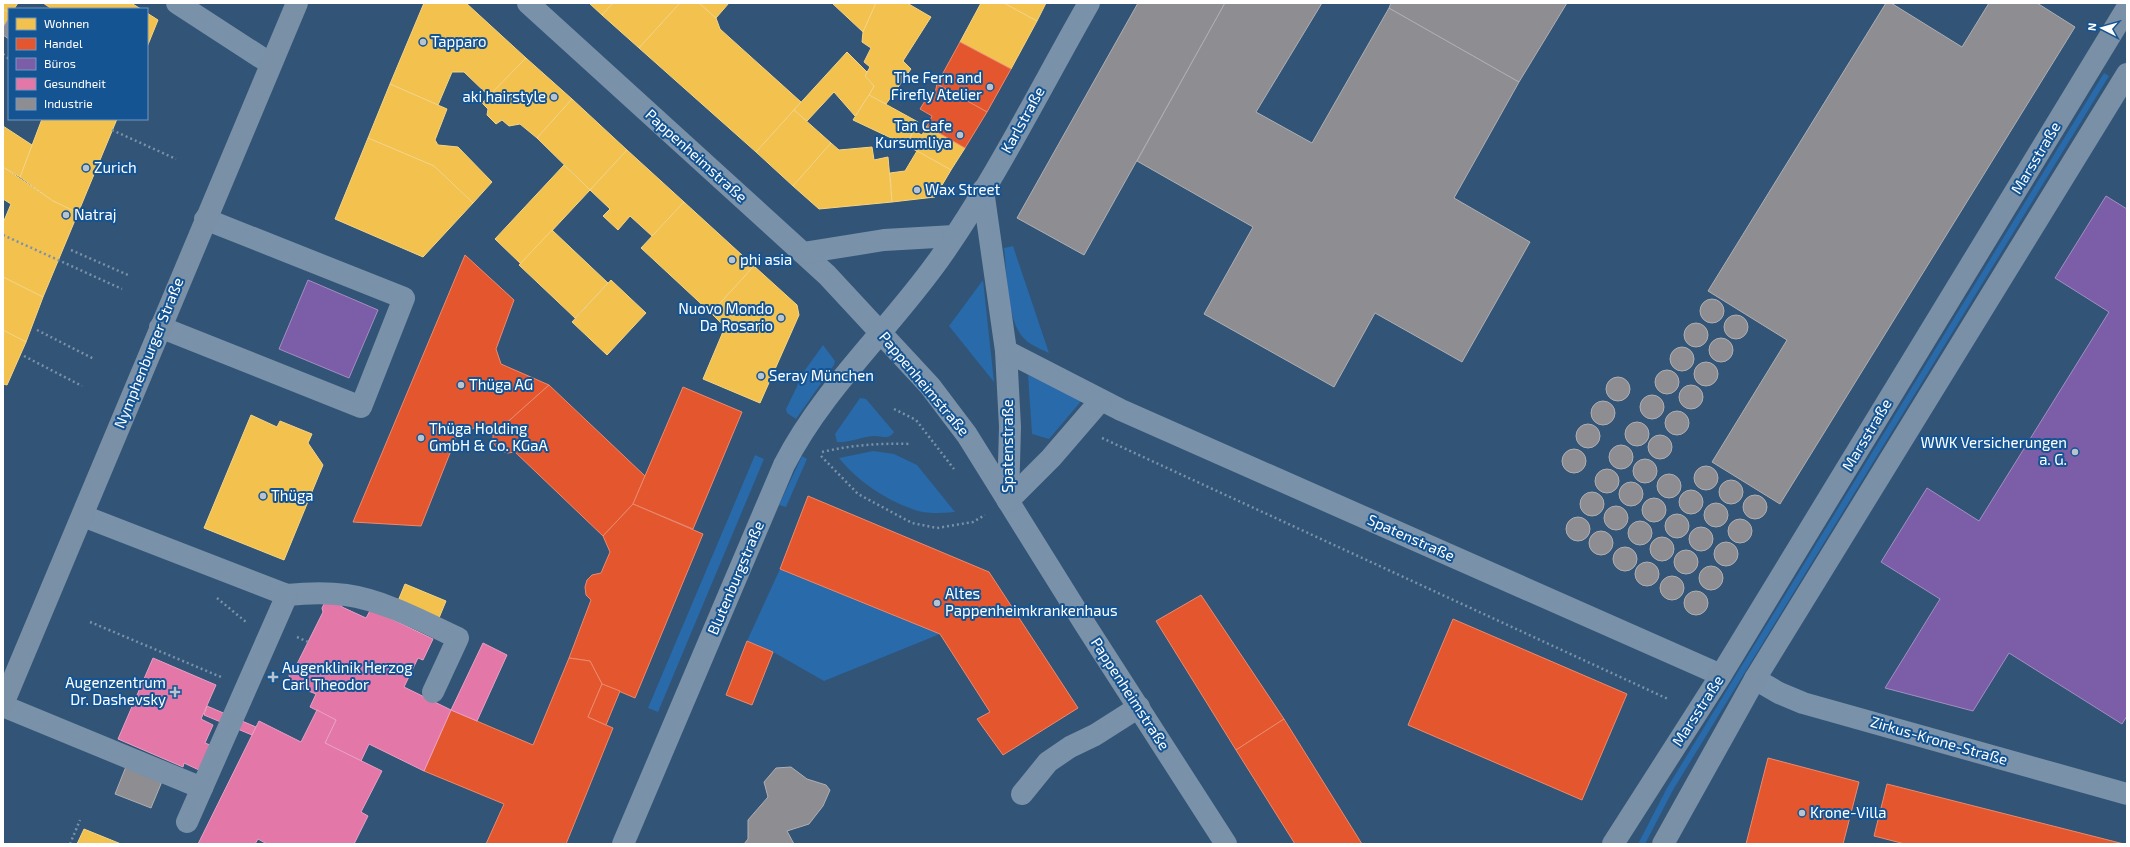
<svg xmlns="http://www.w3.org/2000/svg" width="2130" height="847" viewBox="0 0 2130 847" font-family="'Exo 2',sans-serif">
<rect width="100%" height="100%" fill="#325476"/>
<g fill="#286aaa">
<path d="M2104,73L2109,76L1673,790L1645,844H1638L1667,788Z"/>
<path d="M1013,246L1049,353C1038,348 1025,343 1019,332C1007,312 1007,271 1004,248Z"/>
<path d="M983,280L994,382L949,326Z"/>
<path d="M823,345L835,361L834,365L796,419L787,413L786,409L805,370Z"/>
<path d="M1028,375L1083,399L1049,439L1032,434Z"/>
<path d="M860,398L866,399L894,432C888,441 881,435 873,436C862,437 848,443 837,442L835,434Z"/>
<path d="M873,451L894,454L917,465L955,512C943,513 930,514 918,511C889,502 858,482 839,458Z"/>
<path d="M755,455L764,459L658,712L648,708Z"/>
<path d="M802,456L807,459L786,507L779,505Z"/>
<path d="M780,569L940,634L824,681L773,652L747,641Z"/>
</g>
<g fill="#f2c14e" stroke="#f6d483">
<path d="M3,3H18L14,9H9V13L3,9Z"/>
<path d="M43,3H131L141,9H52Z"/>
<path d="M424,3H466L526,58L489,96L464,72H452L438,105L390,84Z"/>
<path d="M589,3H613L602,15Z"/>
<path d="M613,3H680L639,48L602,15Z"/>
<path d="M680,3H699L716,18L720,29L801,102L756,152L639,48Z"/>
<path d="M699,3H729L716,18Z"/>
<path d="M832,3H876L863,32Z"/>
<path d="M876,3H907L931,17L903,61L911,69L886,104L869,95L874,86L865,76L870,67L864,62L871,48L862,42L863,32Z"/>
<path d="M981,3H1004L1037,21L1011,69L960,42Z"/>
<path d="M1004,3H1046L1037,21Z"/>
<path d="M3,9L9,13V18L3,27Z"/>
<path d="M147,13L158,20L147,47Z"/>
<path d="M847,52L867,72L865,76L874,86L869,95L855,116L834,92L807,121L794,110Z"/>
<path d="M526,58L572,99L537,138L520,124L509,126L502,120L496,124L487,115L488,109L482,103Z"/>
<path d="M390,84L447,109L435,140L438,145L458,147L492,182L473,203L434,166L368,138Z"/>
<path d="M869,95L918,122L906,145L853,120Z"/>
<path d="M572,99L627,150L590,190L537,138Z"/>
<path d="M794,110L831,143L793,186L756,152Z"/>
<path d="M42,119H117L78,213L53,201L20,177Z"/>
<path d="M3,126L32,145L20,177L3,167Z"/>
<path d="M927,126L965,148L951,170L906,145L914,131L922,135Z"/>
<path d="M368,138L434,166L473,203L423,257L335,219Z"/>
<path d="M831,143L839,150L872,147L874,160L888,157L892,202L819,209L793,186Z"/>
<path d="M627,150L684,202L652,236L630,216L618,230L603,216L610,209L590,190Z"/>
<path d="M917,151L951,170L935,197L892,202L890,173L905,171Z"/>
<path d="M564,165L590,190L521,264L495,239Z"/>
<path d="M3,167L53,201L78,213L43,297L3,277V223L11,204L3,199Z"/>
<path d="M684,202L754,266L711,313L641,248Z"/>
<path d="M552,230L608,283L575,318L519,265Z"/>
<path d="M754,266L797,305L799,315L760,403L703,379L725,327L711,313Z"/>
<path d="M3,277L43,297L26,342L3,330Z"/>
<path d="M611,280L646,313L607,355L572,322Z"/>
<path d="M3,330L26,342L7,385L3,384Z"/>
<path d="M251,415L277,427L280,421L312,434L308,443L323,465L284,560L204,528Z"/>
<path d="M405,584L446,601L439,618L398,601Z"/>
<path d="M84,829L121,844H77Z"/>
</g>
<g fill="#e4572e" stroke="#ec896d">
<path d="M960,42L1011,69L987,112L937,84Z"/>
<path d="M937,84L987,112L965,148L927,126L932,116L920,109L931,91L935,93Z"/>
<path d="M465,255L514,300L496,349L501,364L549,385L493,435L474,428L456,438L421,526L353,522Z"/>
<path d="M549,385L645,476L633,504L603,536L515,452L508,453L498,450L493,442V435Z"/>
<path d="M683,387L742,412L693,529L633,504Z"/>
<path d="M808,496L989,572L1078,708L1003,755L977,719L990,712L940,634L780,569Z"/>
<path d="M633,504L703,534L635,698L602,684L590,661L569,658L591,600L586,595L585,587L587,580L592,575L601,573L610,552L603,536Z"/>
<path d="M1201,595L1284,719L1236,750L1156,621Z"/>
<path d="M1453,619L1627,694L1582,800L1408,725Z"/>
<path d="M747,641L773,652L752,705L726,695Z"/>
<path d="M569,658L590,661L602,684L588,717L613,728L566,844H486L504,804L424,771L451,710L533,745Z"/>
<path d="M602,684L620,691L606,725L588,717Z"/>
<path d="M1284,719L1362,844H1295L1236,750Z"/>
<path d="M1768,758L1859,782L1843,844H1746Z"/>
<path d="M1887,784L2124,844H1905L1874,836Z"/>
</g>
<g fill="#7b5ea7" stroke="#a38ec1">
<path d="M2106,196L2127,209V716L2122,724L2009,653L1973,711L1885,688L1940,599L1881,562L1927,488L1979,521L2109,312L2055,278Z"/>
<path d="M308,280L378,310L349,378L279,349Z"/>
</g>
<g fill="#e377a8" stroke="#eba0c2">
<path d="M325,602L340,603L342,607L366,618L371,609L433,639L423,660L418,658L404,687L451,710L424,771L369,744L361,761L325,743L336,720L310,707L316,694L291,684L289,675L292,668L296,666L323,612L322,608Z"/>
<path d="M483,643L507,655L477,721L451,710Z"/>
<path d="M153,658L216,685L201,719L213,725L205,743L210,745L199,770L184,763L183,767L118,739Z"/>
<path d="M207,706L256,727L252,735L204,715Z"/>
<path d="M317,710L336,720L325,743L382,771L361,812L368,816L354,844H267L258,839L255,844H198L259,721L301,742Z"/>
</g>
<g fill="#8d8d92" stroke="#afafb3">
<path d="M1138,3H1225L1084,255L1017,218Z"/>
<path d="M1225,3H1322L1256,112L1312,143L1389,8L1519,82L1454,198L1530,242L1462,362L1375,313L1334,387L1204,314L1253,227L1137,161Z"/>
<path d="M1391,3H1567L1519,82L1389,8Z"/>
<path d="M1886,3H1891L1962,47L1989,3H2037L2075,27L1780,504L1712,462L1787,340L1708,291Z"/>
<path d="M9,18V39L3,35V27Z"/>
<circle cx="1712" cy="311" r="12"/>
<circle cx="1736" cy="327" r="12"/>
<circle cx="1696" cy="335" r="12"/>
<circle cx="1721" cy="350" r="12"/>
<circle cx="1682" cy="359" r="12"/>
<circle cx="1706" cy="374" r="12"/>
<circle cx="1667" cy="382" r="12"/>
<circle cx="1618" cy="389" r="12"/>
<circle cx="1691" cy="397" r="12"/>
<circle cx="1652" cy="407" r="12"/>
<circle cx="1603" cy="413" r="12"/>
<circle cx="1677" cy="423" r="12"/>
<circle cx="1637" cy="434" r="12"/>
<circle cx="1588" cy="436" r="12"/>
<circle cx="1660" cy="447" r="12"/>
<circle cx="1621" cy="457" r="12"/>
<circle cx="1574" cy="461" r="12"/>
<circle cx="1645" cy="471" r="12"/>
<circle cx="1706" cy="478" r="12"/>
<circle cx="1607" cy="481" r="12"/>
<circle cx="1669" cy="486" r="12"/>
<circle cx="1731" cy="492" r="12"/>
<circle cx="1631" cy="494" r="12"/>
<circle cx="1691" cy="502" r="12"/>
<circle cx="1592" cy="504" r="12"/>
<circle cx="1755" cy="507" r="12"/>
<circle cx="1654" cy="510" r="12"/>
<circle cx="1716" cy="515" r="12"/>
<circle cx="1616" cy="518" r="12"/>
<circle cx="1677" cy="526" r="12"/>
<circle cx="1578" cy="529" r="12"/>
<circle cx="1740" cy="531" r="12"/>
<circle cx="1640" cy="533" r="12"/>
<circle cx="1701" cy="539" r="12"/>
<circle cx="1601" cy="543" r="12"/>
<circle cx="1662" cy="549" r="12"/>
<circle cx="1726" cy="554" r="12"/>
<circle cx="1625" cy="559" r="12"/>
<circle cx="1686" cy="562" r="12"/>
<circle cx="1647" cy="574" r="12"/>
<circle cx="1711" cy="578" r="12"/>
<circle cx="1672" cy="588" r="12"/>
<circle cx="1696" cy="603" r="12"/>
<path d="M127,764L163,779L151,808L115,794Z"/>
<path d="M791,767L807,779L826,785L830,790L823,806L809,824L787,831L794,844H744L748,839V820L768,797L764,782L776,768Z"/>
</g>
<g fill="none" stroke-linecap="round" stroke-linejoin="round">
<g stroke="#7991a9" stroke-width="2.5" stroke-dasharray="2 3" stroke-linecap="butt">
<path d="M3,54L9,59"/>
<path d="M112,130L176,159"/>
<path d="M3,235L122,289"/>
<path d="M71,250L128,275"/>
<path d="M37,330L94,359"/>
<path d="M24,356L82,386"/>
<path d="M894,409L916,420L954,469"/>
<path d="M1102,438L1668,699"/>
<path d="M822,452C852,445 880,443 911,444"/>
<path d="M821,456L858,494L912,523L937,528L973,522L985,515"/>
<path d="M217,598L246,622"/>
<path d="M90,622L221,677"/>
<path d="M297,637L308,642"/>
<path d="M70,844L80,820"/>
</g>
<g stroke="#7991a9" stroke-width="22">
<path d="M177,3L271,64"/>
<path d="M528,3L827,275L930,386L967,435L1086,626L1226,844"/>
<path d="M983,190L1006,351L1010,427L1008,501"/>
<path d="M803,253L884,240L954,236"/>
<path d="M160,327L361,407L404,298L205,219"/>
<path d="M1006,351L1121,410L1721,675"/>
<path d="M1008,501L1051,458L1101,400"/>
<path d="M83,516L287,595C306,593 326,592 346,595C383,600 424,622 458,638L433,692"/>
<path d="M1755,679L1779,693L1803,703L2127,794"/>
<path d="M3,706L202,788"/>
<path d="M1022,794L1048,762L1070,747L1095,735L1139,707"/>
<path d="M187,822L287,595"/>
<path d="M623,844L784,465C824,387 890,329 940,258C995,180 1041,87 1089,3"/>
</g>
<g stroke="#7990a7" stroke-width="22">
<path d="M3,704C102,471 198,236 297,3"/>
<path d="M1613,844L1721,675L2127,8"/>
<path d="M1663,844L1755,679L2127,74"/>
</g>
</g>
<g fill="#b7c3cf" stroke="#155493" stroke-width="1.5">
<circle cx="423" cy="42" r="4"/>
<circle cx="990" cy="87" r="4"/>
<circle cx="554" cy="97" r="4"/>
<circle cx="960" cy="135" r="4"/>
<circle cx="86" cy="168" r="4"/>
<circle cx="917" cy="190" r="4"/>
<circle cx="66" cy="215" r="4"/>
<circle cx="732" cy="260" r="4"/>
<circle cx="781" cy="318" r="4"/>
<circle cx="761" cy="376" r="4"/>
<circle cx="461" cy="385" r="4"/>
<circle cx="421" cy="438" r="4"/>
<circle cx="2075" cy="452" r="4"/>
<circle cx="263" cy="496" r="4"/>
<circle cx="937" cy="603" r="4"/>
<path d="M271 671h4v4h4v4h-4v4h-4v-4h-4v-4h4z"/>
<path d="M173 686h4v4h4v4h-4v4h-4v-4h-4v-4h4z"/>
<circle cx="1802" cy="813" r="4"/>
</g>
<g text-anchor="middle" stroke-width="4" stroke-linejoin="round" paint-order="stroke">
<g font-size="15" fill="#fff" stroke="#155493" text-anchor="start">
<text x="431" y="47">Tapparo</text>
<text x="982" y="83" text-anchor="end">The Fern and<tspan x="982" dy="17">Firefly Atelier</tspan></text>
<text x="546" y="102" text-anchor="end">aki hairstyle</text>
<text x="952" y="131" text-anchor="end">Tan Cafe<tspan x="952" dy="17">Kursumliya</tspan></text>
<text x="94" y="173">Zurich</text>
<text x="925" y="195">Wax Street</text>
<text x="74" y="220">Natraj</text>
<text x="740" y="265">phi asia</text>
<text x="773" y="314" text-anchor="end">Nuovo Mondo<tspan x="773" dy="17">Da Rosario</tspan></text>
<text x="769" y="381">Seray München</text>
<text x="469" y="390">Thüga AG</text>
<text x="429" y="434">Thüga Holding<tspan x="429" dy="17">GmbH &amp; Co. KGaA</tspan></text>
<text x="2067" y="448" text-anchor="end">WWK Versicherungen<tspan x="2067" dy="17">a. G.</tspan></text>
<text x="271" y="501">Thüga</text>
<text x="945" y="599">Altes<tspan x="945" dy="17">Pappenheimkrankenhaus</tspan></text>
<text x="282" y="673">Augenklinik Herzog<tspan x="282" dy="17">Carl Theodor</tspan></text>
<text x="166" y="688" text-anchor="end">Augenzentrum<tspan x="166" dy="17">Dr. Dashevsky</tspan></text>
<text x="1810" y="818">Krone-Villa</text>
</g>
<g font-size="15" fill="#fff" stroke="#155493">
<text transform="translate(1023 120) rotate(-61)" y="5">Karlstraße</text>
<text transform="translate(696 156) rotate(42)" y="5">Pappenheimstraße</text>
<text transform="translate(2036 158) rotate(-59)" y="5">Marsstraße</text>
<text transform="translate(149 353) rotate(-68)" y="5">Nymphenburger Straße</text>
<text transform="translate(924 384) rotate(50)" y="5">Pappenheimstraße</text>
<text transform="translate(1867 435) rotate(-59)" y="5">Marsstraße</text>
<text transform="translate(1008 446) rotate(-90)" y="5">Spatenstraße</text>
<text transform="translate(1411 538) rotate(24)" y="5">Spatenstraße</text>
<text transform="translate(736 578) rotate(-67)" y="5">Blutenburgstraße</text>
<text transform="translate(1130 694) rotate(57)" y="5">Pappenheimstraße</text>
<text transform="translate(1698 711) rotate(-57)" y="5">Marsstraße</text>
<text transform="translate(1939 741) rotate(16)" y="5">Zirkus-Krone-Straße</text>
</g>
</g>
<rect width="2130" height="847" fill="none" stroke="#ffffff" stroke-width="8"/>
<rect x="8" y="8" width="140" height="112" fill="#155493" stroke="#7398be"/>
<rect x="16" y="18" width="20" height="12" fill="#f2c14e" stroke="#7398be"/>
<text x="44" y="28" font-size="12" fill="#ffffff">Wohnen</text>
<rect x="16" y="38" width="20" height="12" fill="#e4572e" stroke="#7398be"/>
<text x="44" y="48" font-size="12" fill="#ffffff">Handel</text>
<rect x="16" y="58" width="20" height="12" fill="#7b5ea7" stroke="#7398be"/>
<text x="44" y="68" font-size="12" fill="#ffffff">Büros</text>
<rect x="16" y="78" width="20" height="12" fill="#e377a8" stroke="#7398be"/>
<text x="44" y="88" font-size="12" fill="#ffffff">Gesundheit</text>
<rect x="16" y="98" width="20" height="12" fill="#8d8d92" stroke="#7398be"/>
<text x="44" y="108" font-size="12" fill="#ffffff">Industrie</text>
<g transform="translate(2102 28) rotate(276)" stroke="#155493" stroke-width="3" paint-order="stroke">
<path d="M0-3L7 15L0 10L-7 15Z" fill="#ffffff"/>
<text y="-6" font-size="11" font-weight="bold" text-anchor="middle" fill="#ffffff">N</text>
</g>
</svg>
